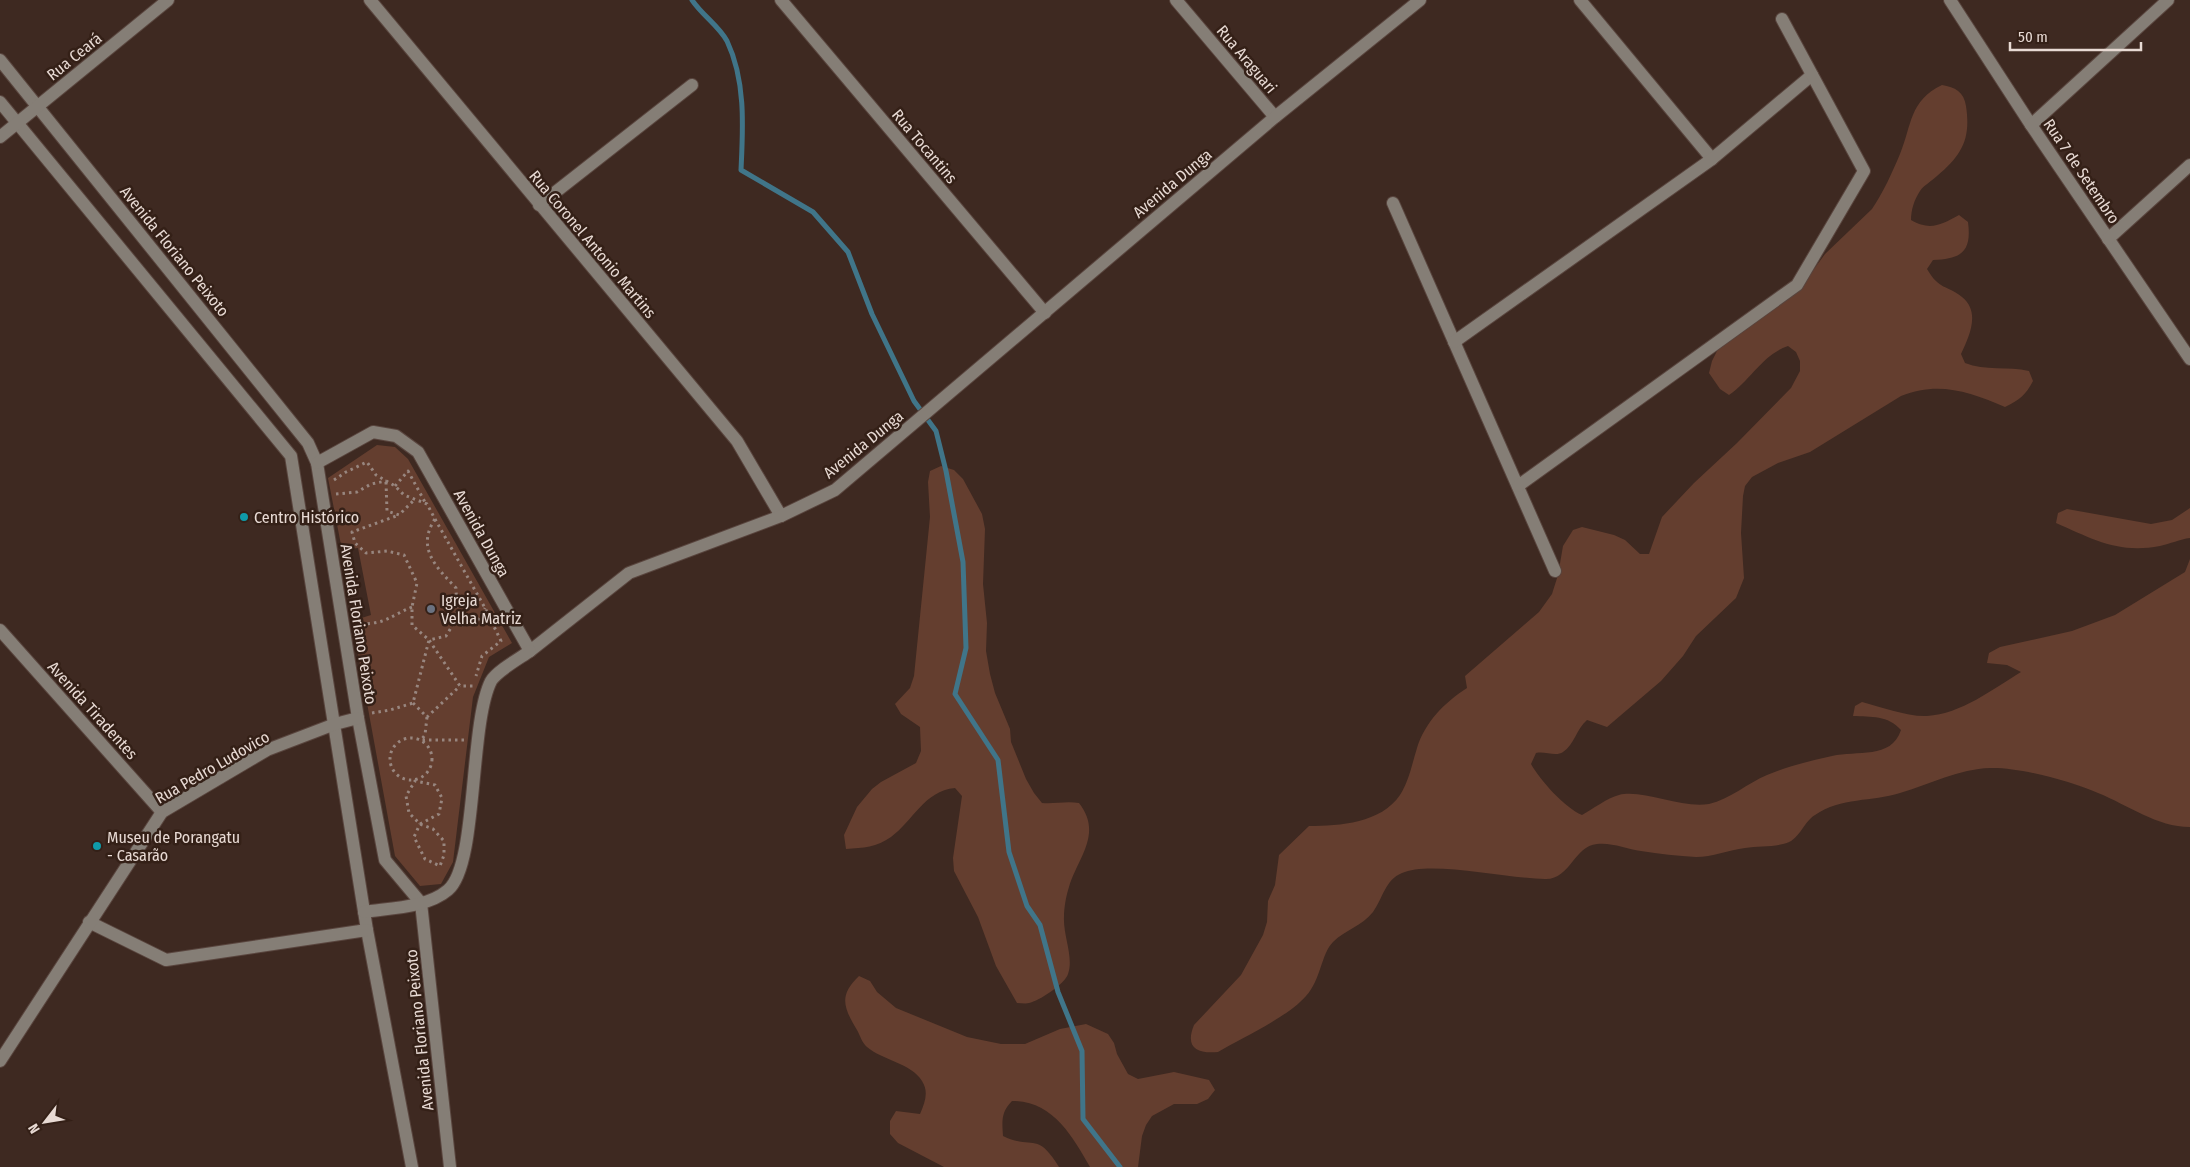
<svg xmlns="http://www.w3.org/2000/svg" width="2190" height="1167" viewBox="0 0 2190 1167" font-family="'Fira Sans Condensed',sans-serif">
<rect width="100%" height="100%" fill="#3e2921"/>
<g fill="#643e2f">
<path d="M1942,85C1955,87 1964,92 1966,106C1971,139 1962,155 1937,176C1932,181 1924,185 1920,191C1914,200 1911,210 1911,220C1930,231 1941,225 1959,215L1968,222C1972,252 1961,259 1933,260L1927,269C1940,291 1946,284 1962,297C1981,312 1969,337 1961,354L1965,363C1985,371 2008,366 2029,371L2033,381C2026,395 2019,400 2005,407C1969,392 1939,381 1901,396L1810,452L1778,463L1752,477L1745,486L1743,496L1741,533L1744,578L1736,598L1696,636L1683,656L1661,681L1607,727L1587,720C1577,728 1574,745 1563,752C1556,757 1545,751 1536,753L1531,764C1540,780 1565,808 1582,815C1593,809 1607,798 1619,795C1643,789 1682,809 1709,804C1730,799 1748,783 1767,775C1788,766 1810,761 1832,756C1857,750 1891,760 1901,730C1888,715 1871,717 1853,716L1855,706L1862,702C1881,707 1908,717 1927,716C1961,714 1993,689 2021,672L2007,665L1987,663L1989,653L2000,647L2072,631L2115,615L2185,572L2190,559V827C2157,827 2128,805 2098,793C2071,781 2019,767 1990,768C1959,769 1930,784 1900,793C1872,802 1841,797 1815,815C1802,823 1800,841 1783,844C1771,847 1757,846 1745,848C1729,850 1712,857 1696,857C1678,856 1659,854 1641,851C1627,849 1611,842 1597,844C1574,846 1570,880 1545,879C1511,879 1430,860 1402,873C1385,880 1383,898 1373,912C1362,926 1345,930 1333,942C1321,954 1321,980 1306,996C1288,1017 1243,1037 1218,1052C1196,1054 1185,1047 1194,1025L1241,975L1263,935L1267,922L1268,901L1275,885L1279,855L1309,826C1340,826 1381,823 1400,795C1409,781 1412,764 1417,748C1425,722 1445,702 1467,688L1465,676L1539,612L1552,594L1558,575L1563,546L1573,530L1582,527L1614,535L1625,540L1640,554H1649L1662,517L1694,483L1737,443L1791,388L1800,371V361L1796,352L1788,346C1762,355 1751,380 1729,395L1720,389L1709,373L1712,361L1721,343L1798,291L1825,254L1872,209C1883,193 1892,173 1900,154C1912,125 1909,101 1942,85Z"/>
<path d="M377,445L395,447L408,459L512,643L489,657L473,697L453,862L441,884L420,886L395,856L352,621L371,615L358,548L342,550L328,478Z"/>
<path d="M941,466L954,470L963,479L982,514L985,529L983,584L987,623L986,651L990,674L995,693L1010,729L1011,742L1026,779L1034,793L1042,803C1055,804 1066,801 1079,803C1103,834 1078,857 1069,887C1066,896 1064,908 1064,917C1063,936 1074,957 1068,974C1065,984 1039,1001 1029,1003C1026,1004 1021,1003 1017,1003L996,966L978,917L954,871L953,858L962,796L955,788C924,791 913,821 891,837C877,847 863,848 846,849L844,835L857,807L872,789L881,782L916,763L921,751L920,727L901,714L895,704L910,688L914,676L930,517L928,482L930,471Z"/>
<path d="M2190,508V538C2180,539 2170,544 2160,546C2118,554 2093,539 2056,523L2058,513L2067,509L2151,524L2172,520Z"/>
<path d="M859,976L870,981L877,992L896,1008L967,1037L1001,1044H1025L1060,1029L1086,1024L1108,1034L1114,1043L1117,1054L1128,1074L1138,1079L1174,1072L1209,1080L1215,1090L1208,1099L1197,1104H1174L1152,1116L1146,1125L1142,1136L1138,1167H1090C1072,1136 1053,1101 1012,1101C1001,1112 1002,1121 1003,1136C1034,1151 1036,1130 1059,1167H944L898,1143L890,1134V1121L896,1111L920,1114C925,1102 929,1092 922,1081C911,1063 882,1060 867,1047C862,1043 860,1035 857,1030C844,1008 838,996 859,976Z"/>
</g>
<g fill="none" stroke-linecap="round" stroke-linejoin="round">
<path stroke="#407589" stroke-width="5" d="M692,0C702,15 719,26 727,41C746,81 743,128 741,170L813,212L848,252L872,314L914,401L936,431L946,471L963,562L966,648L955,694L998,760L1009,852L1027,906L1040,925L1058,992L1082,1051L1083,1119L1120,1167"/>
<defs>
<g id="minor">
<path d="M370,0L737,441L781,516"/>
<path d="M781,0L1045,313"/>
<path d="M1176,0L1275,117"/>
<path d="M1580,0L1712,159"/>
<path d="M1950,0L2031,125L2190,359"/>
<path d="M0,60L308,443L317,463L358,718L385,860L421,903L450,1167"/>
<path d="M0,102L291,456L367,930L412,1167"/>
<path d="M2031,125L2168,0"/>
<path d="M0,137L168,0"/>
<path d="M1393,203L1555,571"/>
<path d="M539,205L692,85"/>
<path d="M2108,239L2190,165"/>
<path d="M1454,342L1712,159L1812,75"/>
<path d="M317,463L373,432L396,436L418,452L530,651L629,573L781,516L835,490L1275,117L1420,0"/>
<path d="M1518,486L1797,285L1864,171L1782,19"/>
<path d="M0,630L162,812"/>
<path d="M364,912C390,908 427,908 448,890C478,865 469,725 491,681C497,671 520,658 530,651"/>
<path d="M89,922L166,960L367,930"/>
<path d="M0,1061L162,812L267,750L335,724L358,718"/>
</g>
</defs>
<use href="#minor" stroke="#59453e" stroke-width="14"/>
<g stroke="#98867f" stroke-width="3" stroke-dasharray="2.5 4" stroke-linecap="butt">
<path d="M334,480L346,472L367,462L376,475L395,486L404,495L427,504L435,519C416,548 436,567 456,588L457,618L463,625L476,624L485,608"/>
<path d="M386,482L387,511L399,515L415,499"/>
<path d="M395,486L408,471L426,504"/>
<path d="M336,494L357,492L371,484L386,481"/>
<path d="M435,519L485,608L501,641L482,656L476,676"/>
<path d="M457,618L446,636L429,640L460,686H473V684"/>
<path d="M359,631L362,624C388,623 390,616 412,607"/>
<path d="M413,703L427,717L460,686"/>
<path d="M372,713L390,710L413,703L429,640L412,625V607L417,583L404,555L387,551L366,553L355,543L352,532L399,515"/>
<path d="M427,717L425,735L421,740H464"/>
<circle cx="411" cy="759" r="21"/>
<path d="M420,824L439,814L442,798L435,785L415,781L406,796L409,813L420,824L433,829L444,841V855L440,866L425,859L414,837L420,824"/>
</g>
<use href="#minor" stroke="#857e76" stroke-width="12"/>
</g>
<g fill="#0f9aa8" stroke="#342017" stroke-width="2">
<circle cx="244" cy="517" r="5"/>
<circle cx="97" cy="846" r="5"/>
</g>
<circle fill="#6b7280" stroke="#342017" stroke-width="2" cx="431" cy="609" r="5"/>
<g text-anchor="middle" stroke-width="5" stroke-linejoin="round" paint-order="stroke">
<g font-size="16" fill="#e8dad4" stroke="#342017">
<text transform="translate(74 56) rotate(-39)" y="6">Rua Ceará</text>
<text transform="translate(1247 59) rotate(50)" y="6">Rua Araguari</text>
<text transform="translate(925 146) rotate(50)" y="6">Rua Tocantins</text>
<text transform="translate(2082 171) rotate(56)" y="6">Rua 7 de Setembro</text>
<text transform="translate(1172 183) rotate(-40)" y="6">Avenida Dunga</text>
<text transform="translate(593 244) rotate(50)" y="6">Rua Coronel Antonio Martins</text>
<text transform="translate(175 251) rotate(51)" y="6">Avenida Floriano Peixoto</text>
<text transform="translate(863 444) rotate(-39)" y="6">Avenida Dunga</text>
<text transform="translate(482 533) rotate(61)" y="6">Avenida Dunga</text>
<text transform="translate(359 624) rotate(81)" y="6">Avenida Floriano Peixoto</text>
<text transform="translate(93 710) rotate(48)" y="6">Avenida Tiradentes</text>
<text transform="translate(212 767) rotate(-30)" y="6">Rua Pedro Ludovico</text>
<text transform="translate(419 1030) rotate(-96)" y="6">Avenida Floriano Peixoto</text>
</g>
<g font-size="16" fill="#e8dad4" stroke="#342017" text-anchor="start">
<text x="254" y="523">Centro Histórico</text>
<text x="441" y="606">Igreja<tspan x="441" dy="18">Velha Matriz</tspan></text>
<text x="107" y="843">Museu de Porangatu<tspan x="107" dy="18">- Casarão</tspan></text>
</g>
</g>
<g transform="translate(45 1122) rotate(239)" stroke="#342017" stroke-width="4" paint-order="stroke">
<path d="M0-4L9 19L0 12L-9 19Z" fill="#e8dad4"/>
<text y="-8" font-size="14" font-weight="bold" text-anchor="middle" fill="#e8dad4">N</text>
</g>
<path d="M2010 42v8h131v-8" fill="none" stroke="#e8dad4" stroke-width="2.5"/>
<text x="2018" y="42" font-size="15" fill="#e8dad4" stroke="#342017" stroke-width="4" paint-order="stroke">50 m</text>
</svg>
